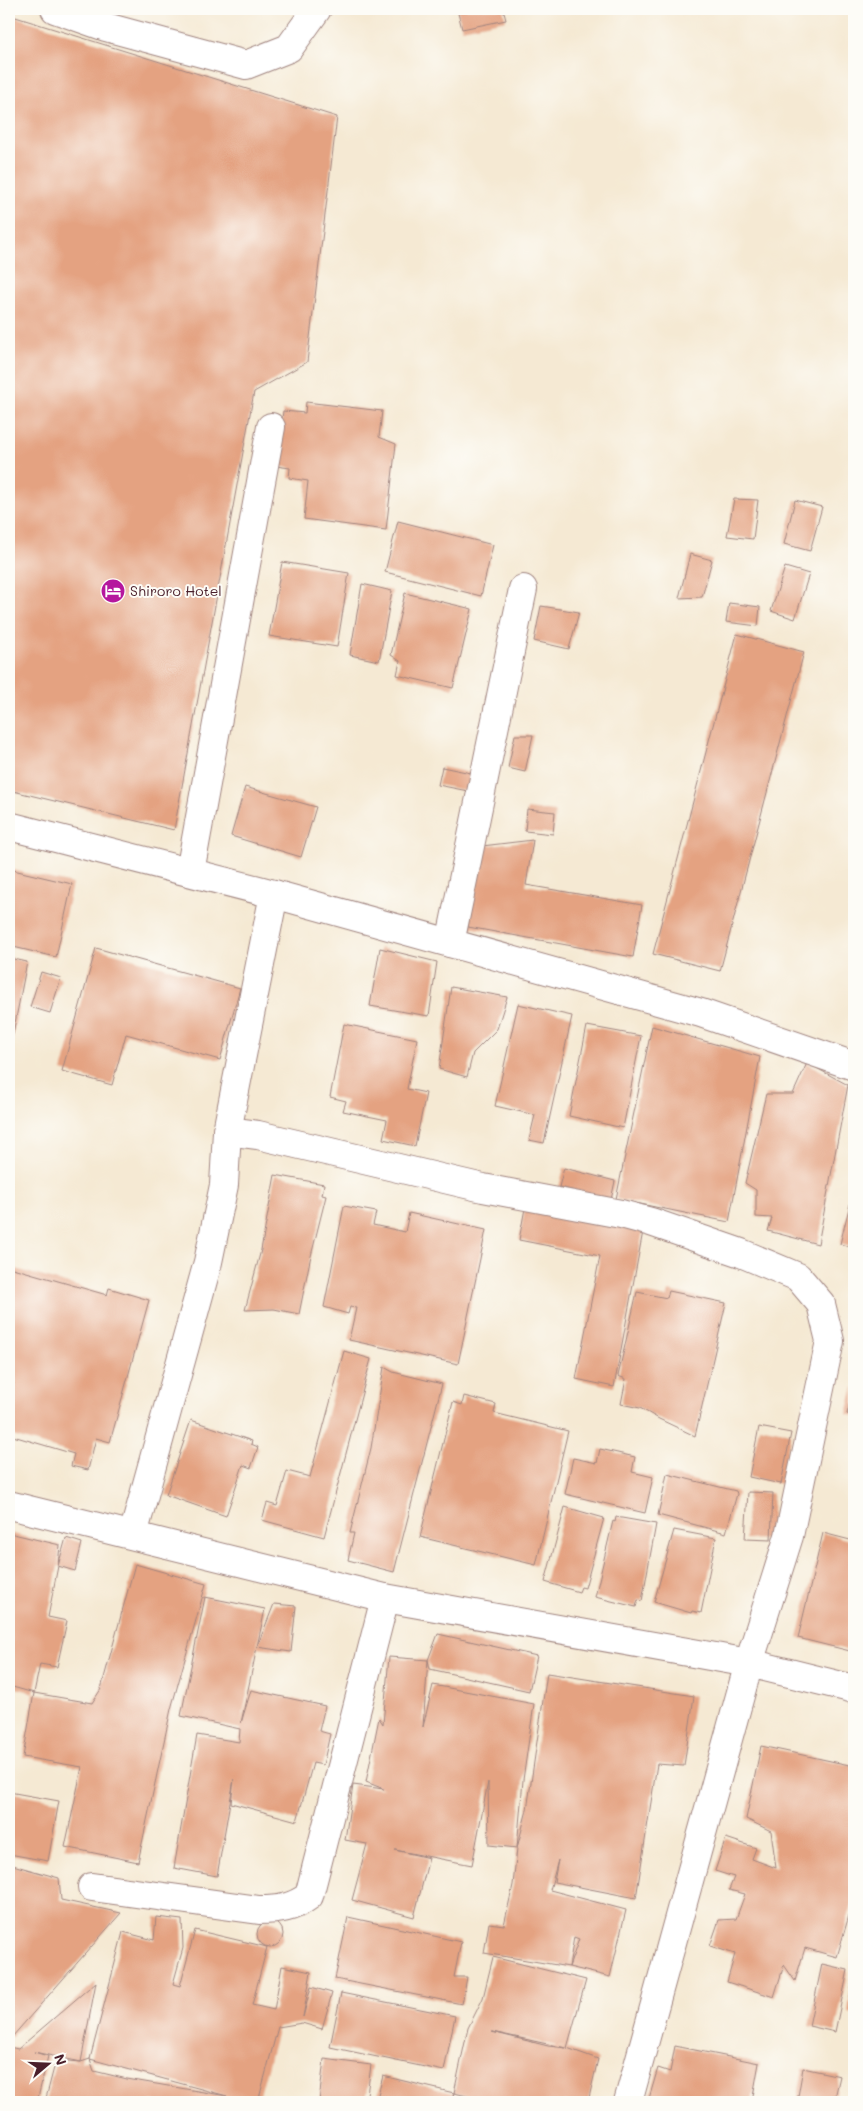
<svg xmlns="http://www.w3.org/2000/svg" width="863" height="2111" viewBox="0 0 863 2111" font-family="Mali,sans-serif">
<rect width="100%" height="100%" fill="#fdfcf7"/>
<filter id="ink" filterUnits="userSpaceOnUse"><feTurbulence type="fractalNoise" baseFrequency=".02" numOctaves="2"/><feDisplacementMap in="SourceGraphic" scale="10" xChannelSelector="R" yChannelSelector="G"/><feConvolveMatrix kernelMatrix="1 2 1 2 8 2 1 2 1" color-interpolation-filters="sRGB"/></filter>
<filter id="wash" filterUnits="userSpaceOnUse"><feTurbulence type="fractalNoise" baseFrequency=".0096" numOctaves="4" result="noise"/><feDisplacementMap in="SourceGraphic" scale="20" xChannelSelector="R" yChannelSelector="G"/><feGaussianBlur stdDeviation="1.12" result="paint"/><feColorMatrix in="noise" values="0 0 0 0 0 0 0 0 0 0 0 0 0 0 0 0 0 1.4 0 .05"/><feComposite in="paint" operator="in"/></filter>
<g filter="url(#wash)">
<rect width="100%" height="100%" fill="#f5e9d3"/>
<g id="blocks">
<g fill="#e4a281" fill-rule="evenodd">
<path d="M457,9H503L506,20L462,29Z"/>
<path d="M9,15L337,117L307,362L254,392L174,830L9,790Z"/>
<path d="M306,402L382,411L379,437L396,444L386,530L304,519L308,481L289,478L290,468L276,466L283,411L305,413Z"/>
<path d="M734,499L758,500L753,539L727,536Z"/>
<path d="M795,500L822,507L810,551L784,544Z"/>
<path d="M398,521L493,545L481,596L385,572Z"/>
<path d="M690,554L712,560L702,597L679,598Z"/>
<path d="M282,562L349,573L337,647L269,636Z"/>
<path d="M785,567L809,574L795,619L771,611Z"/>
<path d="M362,584L392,591L379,661L350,655Z"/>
<path d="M405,593L472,609L453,688L397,675L400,661L391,655Z"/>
<path d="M729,603L760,607L758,626L726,622Z"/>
<path d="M541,606L579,612L569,649L534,641Z"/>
<path d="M737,634L804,652L720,971L653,954Z"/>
<path d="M515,735H533L525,772L508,768Z"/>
<path d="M442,767L471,773L468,791L438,785Z"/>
<path d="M245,787L316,807L301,857L231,836Z"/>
<path d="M527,809L555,812L553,834L525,831Z"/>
<path d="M533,840L526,885L642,905L633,957L468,927L482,846Z"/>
<path d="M9,869L72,884L56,957L9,946Z"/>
<path d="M96,948L240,988L220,1060L126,1034L112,1085L62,1071Z"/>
<path d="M380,948L437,962L429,1016L370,1006Z"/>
<path d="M9,958L27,962L11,1044H9Z"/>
<path d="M41,972L61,978L50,1013L30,1007Z"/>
<path d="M451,987L507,997L497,1029L473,1053L467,1077L439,1069Z"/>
<path d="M518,1004L572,1016L544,1143L529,1140L535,1115L495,1106Z"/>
<path d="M344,1024L417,1039L407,1089L426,1093L415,1146L383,1139L387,1120L343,1111L346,1101L330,1097Z"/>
<path d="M587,1026L641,1036L623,1128L569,1116Z"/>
<path d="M652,1026L760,1057L729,1222L616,1199Z"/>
<path d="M807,1063L848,1085L818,1244L768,1231L772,1218L756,1217V1190L745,1183L766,1094H793Z"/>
<path d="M564,1168L615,1181L611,1200L559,1187Z"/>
<path d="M275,1175L324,1184L322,1195L326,1196L310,1260L299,1314L274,1309L245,1310L261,1250Z"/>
<path d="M854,1188V1248L840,1244Z"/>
<path d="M526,1203L644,1226L614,1387L576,1379L600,1256L519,1240Z"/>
<path d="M344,1206L376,1212L373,1225L405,1232L409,1213L486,1230L458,1364L349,1340L356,1308L350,1307L348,1314L324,1307Z"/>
<path d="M9,1267L107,1295L109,1288L149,1300L110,1442L96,1438L88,1470L71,1466L74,1454L13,1436L9,1447V1394L14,1383L9,1379Z"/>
<path d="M669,1291L726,1303L695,1436L659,1419L640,1408L621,1404L626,1379L618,1376L637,1292L667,1298Z"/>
<path d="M344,1351L371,1359L324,1537L262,1520L267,1503L277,1506L287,1471L310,1477Z"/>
<path d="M384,1367L393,1372L442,1384L394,1572L348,1560L354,1533H350L371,1448Z"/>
<path d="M854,1387V1416L847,1414Z"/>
<path d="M464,1396L496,1404L494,1413L568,1431L536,1565L420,1537L453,1402L462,1405Z"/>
<path d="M191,1420L252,1441L251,1444L258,1447L251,1468L243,1465L226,1516L166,1495Z"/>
<path d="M759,1427L791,1433L781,1484L749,1477Z"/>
<path d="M600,1449L635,1457L632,1472L653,1477L645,1513L565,1494L573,1458L597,1463Z"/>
<path d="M667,1474L736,1491L737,1494L726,1533L658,1515Z"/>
<path d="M748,1492L773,1493L771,1540L745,1539Z"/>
<path d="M565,1507L604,1518L585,1588L581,1587L579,1592L545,1582Z"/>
<path d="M616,1517L656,1524L642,1601L638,1600L636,1607L595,1597L613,1521L615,1522Z"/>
<path d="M674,1530L716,1538L701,1613L692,1611L691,1613L654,1602Z"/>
<path d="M9,1533L60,1545L58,1566L48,1617L67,1621L57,1667L40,1664L34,1693L9,1686Z"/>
<path d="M823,1533L854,1541V1652L798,1638Z"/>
<path d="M66,1538L82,1543L75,1571L58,1566Z"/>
<path d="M135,1564L206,1584L171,1709L138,1862L65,1847L82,1767L23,1757L34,1693L92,1703L101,1689Z"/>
<path d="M205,1597L265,1609L241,1723L251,1690L325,1706L319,1731L330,1734L323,1765L313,1763L297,1821L231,1803L234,1779L217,1876L174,1868L197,1735L239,1742L240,1729L181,1716Z"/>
<path d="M274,1604L296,1606L291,1652L257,1647Z"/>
<path d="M438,1634L537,1656L529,1691L430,1669L428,1660Z"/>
<path d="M389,1657L428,1660L423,1727L433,1685L534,1704L523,1780L517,1848L489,1845L488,1782L472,1865L395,1850L429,1858L414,1917L352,1900L367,1844L345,1840L353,1785L384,1789L366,1782L379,1718L383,1724Z"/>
<path d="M547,1673L694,1696L684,1766L657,1764L636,1898L554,1882L558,1860L550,1890L626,1910L610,1977L569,1967L484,1953L489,1923L504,1925L513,1885L517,1848L527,1810ZM574,1937L579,1939L569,1967Z"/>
<path d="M761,1746L854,1766V1898L837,1957L805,1948L795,1981L784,1965L774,1997L727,1982L735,1954L710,1946L719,1920L736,1919L745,1894L729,1890L734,1877L715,1871L726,1838L756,1848L752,1859L776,1868L771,1831L746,1819Z"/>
<path d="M9,1792L59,1801L48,1861L9,1854Z"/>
<path d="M9,1864L59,1878L61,1900L121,1913L12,2037L9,2036Z"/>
<path d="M156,1917L182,1920L183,1948L173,1984L180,1986L195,1930L267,1947L252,2005L274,2010L282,1966L311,1972L303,2017L311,1987L332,1993L322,2029L302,2023L278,2027L258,2102H45L56,2060L81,2062L90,2059L123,1932L154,1940ZM90,2059L227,2096L127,2079L94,2071Z"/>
<path d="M348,1917L461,1942L454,1977H467L462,2004L335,1979Z"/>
<circle cx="270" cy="1934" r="13"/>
<path d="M493,1957L586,1980L567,2048L598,2059L588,2102H493L454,2093L468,2028L483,1998ZM492,2032L566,2048L548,2046Z"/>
<path d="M822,1964L848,1970L835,2032L809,2026Z"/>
<path d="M853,1973L854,1974V2014L848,2013Z"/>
<path d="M96,1982L81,2062L34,2052L48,2056L37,2102H9V2047L18,2049Z"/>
<path d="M341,1993L455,2016L444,2071L330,2047Z"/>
<path d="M675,2046L759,2063L752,2102H648L658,2068L670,2072Z"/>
<path d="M324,2059L371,2065L366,2102H319Z"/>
<path d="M803,2068L840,2076L834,2102H797Z"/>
<path d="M383,2076L454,2093L451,2102H376Z"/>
</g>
</g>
</g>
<g filter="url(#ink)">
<use href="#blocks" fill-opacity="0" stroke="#a0847f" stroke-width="1"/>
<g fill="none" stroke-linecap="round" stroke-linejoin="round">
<defs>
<g id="minor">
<path d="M55,9L106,27L246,65L289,48L317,9"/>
<path d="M9,826L274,894L701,1013L854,1066"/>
<path d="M190,872L271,427"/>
<path d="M450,943L523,589"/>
<path d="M227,1131L258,1135L483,1188L621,1214L651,1222L741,1253L798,1277L821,1304L830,1341L789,1536L749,1663L628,2102"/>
<path d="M9,1505L385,1598L749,1663L854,1689"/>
<path d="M133,1535L208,1262L224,1185L227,1131L274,894"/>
<path d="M92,1887L259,1910C279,1910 293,1908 309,1896L385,1598"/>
</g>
</defs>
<use href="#minor" stroke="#a0847f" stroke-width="30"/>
<use href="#minor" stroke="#fff" stroke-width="28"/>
</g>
</g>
<defs>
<symbol id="hotel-disc" viewBox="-11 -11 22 22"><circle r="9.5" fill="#b5179e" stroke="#fdfcf7"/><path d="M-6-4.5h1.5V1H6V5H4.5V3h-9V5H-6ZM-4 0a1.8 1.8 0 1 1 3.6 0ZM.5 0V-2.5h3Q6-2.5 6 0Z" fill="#fff"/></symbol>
</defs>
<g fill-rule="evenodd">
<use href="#hotel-disc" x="99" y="577" width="28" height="28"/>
</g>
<g text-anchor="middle" stroke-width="4" stroke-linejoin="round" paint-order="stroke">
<g font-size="14" fill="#4a1f2b" stroke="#fdfcf7" text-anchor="start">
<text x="130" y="596">Shiroro Hotel</text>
</g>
</g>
<rect width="863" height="2111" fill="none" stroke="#fdfcf7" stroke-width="30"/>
<g transform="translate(48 2064) rotate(71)" stroke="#fdfcf7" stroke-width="4" paint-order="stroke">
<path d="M0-4L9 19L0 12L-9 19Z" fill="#4a1f2b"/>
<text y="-8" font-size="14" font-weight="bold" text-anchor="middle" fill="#4a1f2b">N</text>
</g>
</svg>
